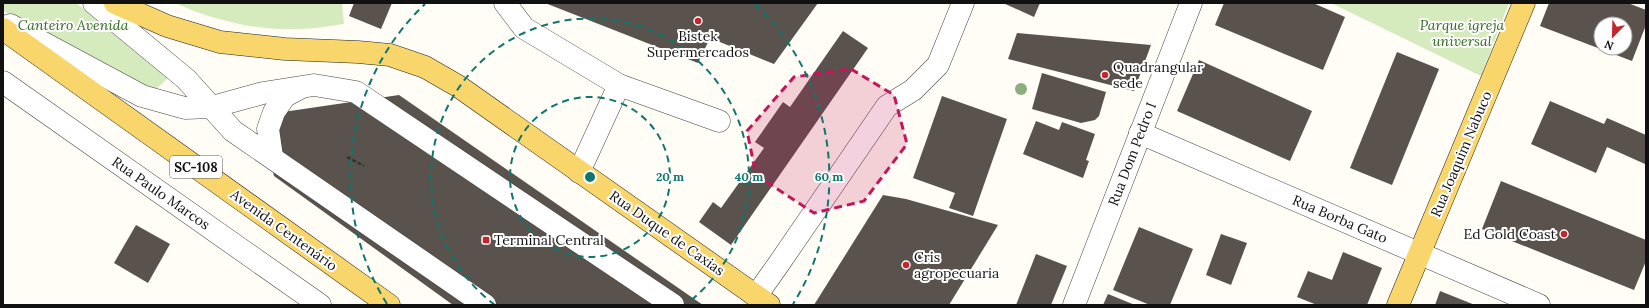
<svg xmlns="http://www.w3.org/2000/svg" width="1649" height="308" viewBox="0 0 1649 308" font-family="Lora,serif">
<rect width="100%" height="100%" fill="#fffdf5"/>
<g fill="#d5ebbd">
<path d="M3,3H76L170,76L154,91L8,14L3,10Z"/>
<path d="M175,3H342L344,24C329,26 313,29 298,29C257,31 212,20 175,3Z"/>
<path d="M1331,3H1509L1481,76Z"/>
</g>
<g fill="#5a524d" fill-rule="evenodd">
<path d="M354,3H392L381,29L349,16Z"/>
<path d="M545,3H818L774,64L710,38L698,63Z"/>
<path d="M1003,3H1040L1034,17Z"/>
<path d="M1224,3H1313L1345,17L1323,70L1215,25Z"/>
<path d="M1549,3H1628L1646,10V25L1632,61L1540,26ZM1601,24H1625V48H1601Z"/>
<path d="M843,31L868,48L731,245L699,222L713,202L721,208L764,148L755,142L783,102L790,107Z"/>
<path d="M1017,33L1151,45L1134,91L1008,59Z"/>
<path d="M1397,52L1439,69L1392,185L1350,168Z"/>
<path d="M1199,60L1312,111L1290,161L1177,111Z"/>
<path d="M1042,73L1106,92L1099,116L1095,120L1081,123L1032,109Z"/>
<path d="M399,95L703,305H453L274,176L265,143L283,112Z"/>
<path d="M942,96L1007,119L973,216L949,208L955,193L913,178Z"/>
<path d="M1550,101L1604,124L1607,118L1646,135L1645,164L1607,147L1596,173L1531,144Z"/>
<path d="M1036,121L1059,130L1062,122L1095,134L1086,160L1089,161L1083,178L1023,154Z"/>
<path d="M1501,181L1646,240V261L1634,290L1482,229Z"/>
<path d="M883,195L906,199L998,225L949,305H814Z"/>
<path d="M136,225L170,244L148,283L114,263Z"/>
<path d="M1139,227L1193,249L1170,305H1150L1113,290Z"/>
<path d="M1221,234L1247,243L1231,285L1206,275Z"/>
<path d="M1343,252L1382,268L1367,305H1317L1297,297L1308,271L1332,280Z"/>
<path d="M1036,254L1067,266L1051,305H1016Z"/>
<path d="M1440,291L1475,305H1435Z"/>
<path d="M1108,294L1135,305H1103Z"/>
</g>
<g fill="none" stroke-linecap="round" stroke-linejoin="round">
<defs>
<g id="minor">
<path d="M94,3L186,79L233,131L485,305"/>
<path d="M505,3L524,28L619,85L719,121"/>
<path d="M10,25L142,96L185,108L212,107L263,93L314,85L356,92L673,305"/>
<path d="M3,82L320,305"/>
<path d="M1140,133L1539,305"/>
<path d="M272,157L268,129L274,112L285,96L300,88"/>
<path d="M579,172L619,85"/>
<path d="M756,296L778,265L887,106L913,90L938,65L963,3"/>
<path d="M1074,305L1191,3"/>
</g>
<g id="major">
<path d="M115,3L167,26L220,42L285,49L358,52L390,55L425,67L458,86L769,305"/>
<path d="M3,29L389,305"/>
<path d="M1398,305L1524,3"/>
</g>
</defs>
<use href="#minor" stroke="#444" stroke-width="23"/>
<use href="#major" stroke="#222" stroke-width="23"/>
<path stroke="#333" stroke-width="2.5" stroke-dasharray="4 2" stroke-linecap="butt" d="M347,157L364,166"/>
<use href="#minor" stroke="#fff" stroke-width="22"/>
<use href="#major" stroke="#f9d66b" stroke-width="22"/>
</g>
<circle fill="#8dad7f" cx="1021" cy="89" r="6"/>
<path fill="#c2185b" fill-opacity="0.2" stroke="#c2185b" stroke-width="3" stroke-dasharray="8 5" stroke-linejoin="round" d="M851,69L894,95L907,144L864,201L814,213L756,175L747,131L794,77Z"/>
<g fill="none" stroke="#0f766e" stroke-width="2" stroke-dasharray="7 5">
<circle cx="590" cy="177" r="80"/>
<path d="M495 305A159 159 0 1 1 685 305"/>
<path d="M387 304A239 239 0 0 1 425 4M755 4A239 239 0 0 1 793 304"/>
</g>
<g fill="#c4262e" stroke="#fff" stroke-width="1.5">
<circle cx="698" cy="21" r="4"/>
<circle cx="1105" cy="75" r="4"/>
<circle cx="1564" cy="234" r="4"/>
<rect x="482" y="236" width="8" height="8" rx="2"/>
<circle cx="906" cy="265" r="4"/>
</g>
<g text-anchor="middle" stroke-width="4" stroke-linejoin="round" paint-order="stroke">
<rect fill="#fff" stroke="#585858" stroke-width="1" x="170" y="156" width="52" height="22" rx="3"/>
<g font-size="13" font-weight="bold" fill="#111">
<text x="196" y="172">SC-108</text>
</g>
<g font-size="14" font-style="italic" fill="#2f6b1f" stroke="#fff">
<text x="73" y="30">Canteiro Avenida</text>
<text x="1462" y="30">Parque igreja<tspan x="1462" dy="16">universal</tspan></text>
</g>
<g font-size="14" fill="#111" stroke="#fff" text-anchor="start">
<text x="698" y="41" text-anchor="middle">Bistek<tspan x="698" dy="16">Supermercados</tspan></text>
<text x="1113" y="72">Quadrangular<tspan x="1113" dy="16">sede</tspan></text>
<text x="1556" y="239" text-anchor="end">Ed Gold Coast</text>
<text x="494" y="245">Terminal Central</text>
<text x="914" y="262">Cris<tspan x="914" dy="16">agropecuaria</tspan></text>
</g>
<g font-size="14" fill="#111" stroke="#fff">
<text transform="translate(1132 154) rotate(-69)" y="5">Rua Dom Pedro I</text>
<text transform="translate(1461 154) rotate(-67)" y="5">Rua Joaquim Nabuco</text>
<text transform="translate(161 193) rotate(35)" y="5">Rua Paulo Marcos</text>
<text transform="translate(1340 219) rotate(23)" y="5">Rua Borba Gato</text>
<text transform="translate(284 230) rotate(36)" y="5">Avenida Centenário</text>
<text transform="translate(667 233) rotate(35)" y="5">Rua Duque de Caxias</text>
</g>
</g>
<circle cx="590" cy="177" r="6" fill="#0f766e" stroke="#fff" stroke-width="2"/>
<g font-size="12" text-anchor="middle" font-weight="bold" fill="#0f766e" stroke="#fff" stroke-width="4" stroke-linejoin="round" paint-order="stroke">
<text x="670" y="181">20 m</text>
<text x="749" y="181">40 m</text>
<text x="829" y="181">60 m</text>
</g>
<rect width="1649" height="308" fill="none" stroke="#111111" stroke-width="8"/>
<g transform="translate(1613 36) rotate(203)"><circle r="19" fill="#ffffff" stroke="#a0a0a0"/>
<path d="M0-3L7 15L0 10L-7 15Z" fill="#c4262e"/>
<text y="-6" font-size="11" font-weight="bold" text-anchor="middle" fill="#111111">N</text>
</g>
</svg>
